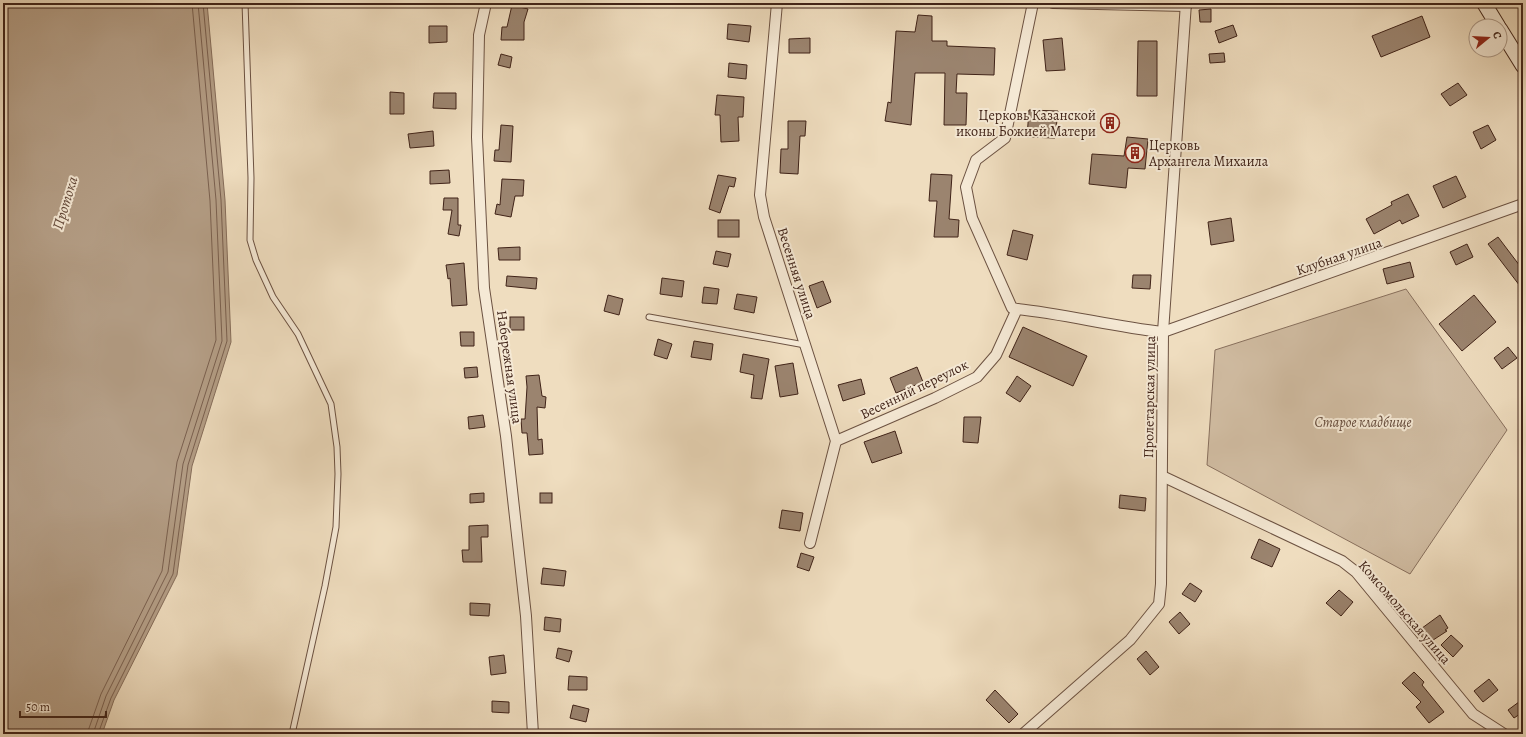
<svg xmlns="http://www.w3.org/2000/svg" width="1526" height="737" viewBox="0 0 1526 737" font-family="Alegreya,serif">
<rect width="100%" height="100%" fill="#efddbf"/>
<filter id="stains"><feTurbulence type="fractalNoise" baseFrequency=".005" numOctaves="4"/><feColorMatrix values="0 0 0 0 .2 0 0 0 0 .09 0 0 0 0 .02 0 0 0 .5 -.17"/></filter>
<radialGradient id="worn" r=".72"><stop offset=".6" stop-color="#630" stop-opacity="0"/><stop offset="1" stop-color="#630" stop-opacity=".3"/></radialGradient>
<path fill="#d1bda3" stroke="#88705e" d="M1406,289L1507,430L1410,574L1207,465L1215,350Z"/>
<path fill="#b49e86" stroke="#866d5a" d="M3,3H207L225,200L231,342L192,466L177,575L114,700L102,734H3Z"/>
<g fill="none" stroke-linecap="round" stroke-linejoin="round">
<g stroke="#7a604f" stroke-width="1">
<path d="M87,734L101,694L162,571L177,462L216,340L210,201L192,3"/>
<path d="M93,734L106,696L168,572L183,464L222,341L216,200L198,3"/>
<path d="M98,734L111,698L173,574L188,465L227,341L221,200L203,3"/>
</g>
</g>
<g fill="#9b846f" stroke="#402318">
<path d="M512,5L528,9L524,22V40H501L502,27H507Z"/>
<path d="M1211,9V22H1200L1199,10Z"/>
<path d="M918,15L932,16V41H947V46L995,48L994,75L957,74L956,93H967L966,125H944L945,73H915L911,125L885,121L888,102L891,103L896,31L915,32Z"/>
<path d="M1422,16L1430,37L1381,57L1372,36Z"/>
<path d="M728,24L751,26L749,42L727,39Z"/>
<path d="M1233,25L1237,36L1219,43L1215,31Z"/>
<path d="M429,26H447V42L429,43Z"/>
<path d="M810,38V53H789V39Z"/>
<path d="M1062,38L1065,70L1046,71L1043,40Z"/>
<path d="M1138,41H1157V96H1137Z"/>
<path d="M1224,53L1225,62L1210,63L1209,54Z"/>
<path d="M501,54L512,57L510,68L498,65Z"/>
<path d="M729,63L747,65L746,79L728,77Z"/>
<path d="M1458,83L1467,95L1450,106L1441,94Z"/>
<path d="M390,92L404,93V114H390Z"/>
<path d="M434,93H456V109L433,108Z"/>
<path d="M717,95L744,97L743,117H738L739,141L721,142L720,115H715Z"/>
<path d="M1029,110L1058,111L1055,138L1027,137Z"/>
<path d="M1106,118L1115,119L1114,129L1105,128Z"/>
<path d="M788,121H806L805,136H800L798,174L780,173L781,149H788Z"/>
<path d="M501,125L513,126L511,162L494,161L495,150H499Z"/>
<path d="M1488,125L1496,140L1481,149L1473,132Z"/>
<path d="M433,131L434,146L410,148L408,134Z"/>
<path d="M1127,137L1148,139L1145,169L1128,168L1126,188L1089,184L1092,154L1124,156Z"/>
<path d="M449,170L450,183L430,184V171Z"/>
<path d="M931,174L952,175L949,219L959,220L958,237H934L937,201H929Z"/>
<path d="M718,175L736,178L734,187L729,186L720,213L709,209Z"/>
<path d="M1456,176L1466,197L1443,208L1433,186Z"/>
<path d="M502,179L524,180L523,196H515L511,217L495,214L497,204L500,205Z"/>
<path d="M1408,194L1419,216L1402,224L1400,220L1374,234L1366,219L1392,205L1391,202Z"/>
<path d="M444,198H458V225H461L459,236L448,234L452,210H443Z"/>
<path d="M1231,218L1234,241L1211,245L1208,222Z"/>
<rect x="718" y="220" width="21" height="17"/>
<path d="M1013,230L1033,235L1027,260L1007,255Z"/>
<path d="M1498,237L1523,270V290L1488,244Z"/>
<path d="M1467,244L1473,257L1456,265L1450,252Z"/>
<path d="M520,247V260H499L498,248Z"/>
<path d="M716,251L731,254L728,267L713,264Z"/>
<path d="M1410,262L1414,277L1387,284L1383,269Z"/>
<path d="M464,263L467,305L452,306L450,278L448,279L446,265Z"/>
<path d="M1133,275H1151L1150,289L1132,288Z"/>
<path d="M507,276L537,278L536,289L506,286Z"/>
<path d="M662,278L684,281L682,297L660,294Z"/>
<path d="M823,281L831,302L817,308L809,286Z"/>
<path d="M704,287L719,289L717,304L702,303Z"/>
<path d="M737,294L757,297L754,313L734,309Z"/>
<path d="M608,295L623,299L619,315L604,311Z"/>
<path d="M1474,295L1496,322L1462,351L1439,324Z"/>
<rect x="510" y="317" width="14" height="13"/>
<path d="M1023,327L1087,356L1073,386L1009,357Z"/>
<path d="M460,332H474V346H461Z"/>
<path d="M658,339L672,344L667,359L654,355Z"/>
<path d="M694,341L713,344L711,360L691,357Z"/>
<path d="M1508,347L1517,358L1502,369L1494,358Z"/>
<path d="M743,354L769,359L762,399L751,398L754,375L740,372Z"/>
<path d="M793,363L798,394L780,397L775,366Z"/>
<path d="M477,367L478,377L465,378L464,368Z"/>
<path d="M917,367L923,382L896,393L890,378Z"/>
<path d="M539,375L542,396L546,397L545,408L537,407L538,440L542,439L543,454L529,455L527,433H522L521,419H525L527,387L526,376Z"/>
<path d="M1017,376L1031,386L1020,402L1006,393Z"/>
<path d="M861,379L865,394L843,401L838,385Z"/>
<path d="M483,415L485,427L469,429L468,417Z"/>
<path d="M964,417H981L978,443L963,442Z"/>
<path d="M895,431L902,453L872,463L864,442Z"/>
<path d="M484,493V502L470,503V494Z"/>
<rect x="540" y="493" width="12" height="10"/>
<path d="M1120,495L1146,498L1145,511L1119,508Z"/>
<path d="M782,510L803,513L800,531L779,528Z"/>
<path d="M488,525V537H481L482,562H463L462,550H469V526Z"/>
<path d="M1259,539L1280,549L1272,567L1251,558Z"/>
<path d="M801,553L814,557L809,571L797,567Z"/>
<path d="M543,568L566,571L564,586L541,584Z"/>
<path d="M1190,583L1202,591L1195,602L1182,594Z"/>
<path d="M1339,590L1353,602L1341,616L1326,603Z"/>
<path d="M470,603L490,604L489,616L470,615Z"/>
<path d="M1180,612L1190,624L1179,634L1169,622Z"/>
<path d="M1440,615L1448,628L1445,630L1447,631L1427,644L1418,631Z"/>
<path d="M545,617L561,619L560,632L544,630Z"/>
<path d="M1451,635L1463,646L1453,657L1441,645Z"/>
<path d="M558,648L572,651L569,662L556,658Z"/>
<path d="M1146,651L1159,667L1150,675L1137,659Z"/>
<path d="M504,655L506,673L491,675L489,657Z"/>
<path d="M1414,672L1424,682L1422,685L1444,712L1429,723L1416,707L1421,702L1402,683Z"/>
<path d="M569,676L587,677V690H568Z"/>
<path d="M1489,679L1498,690L1483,702L1474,691Z"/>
<path d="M995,690L1018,714L1009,723L986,700Z"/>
<path d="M1523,699V712L1514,718L1508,710Z"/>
<path d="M492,701L509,702V713L492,712Z"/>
<path d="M573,705L589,709L586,722L570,718Z"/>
</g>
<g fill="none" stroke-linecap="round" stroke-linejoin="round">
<defs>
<g id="lane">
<path d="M245,3L251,178L250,240L256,260L273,297L298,334L331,404L337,447L338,474L336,527L325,586L292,734"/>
<path d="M649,317L805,345"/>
</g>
<g id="street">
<path d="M486,3L479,35L477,137L484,288L506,436L526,616L533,734"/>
<path d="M777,3L760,195L764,217L836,441L810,543"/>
<path d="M1053,3L1186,6"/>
<path d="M1017,309L1012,308L972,218L966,187L976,160L1005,138L1033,3"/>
<path d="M836,441L935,398L977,377L996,355L1017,309C1066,314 1114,327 1163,332L1523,204"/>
<path d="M1162,476L1342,561L1356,572L1473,714L1504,734"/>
<path d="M1023,734L1130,640L1159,604L1161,584L1163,332L1186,3"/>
</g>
<g id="secondary">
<path d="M1484,3L1498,26"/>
<path d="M1500,29L1523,66"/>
</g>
</defs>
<use href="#lane" stroke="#6c5242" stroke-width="7"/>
<use href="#street" stroke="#6c5242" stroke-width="12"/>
<use href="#secondary" stroke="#402318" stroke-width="16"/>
<use href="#lane" stroke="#f5e9d5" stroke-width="5"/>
<use href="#street" stroke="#f5e9d5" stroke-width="10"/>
<use href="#secondary" stroke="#f5e9d5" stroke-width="14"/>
</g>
<defs>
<symbol id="building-ring" viewBox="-11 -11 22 22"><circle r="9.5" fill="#f5e9d5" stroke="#8f2418" stroke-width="1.5"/><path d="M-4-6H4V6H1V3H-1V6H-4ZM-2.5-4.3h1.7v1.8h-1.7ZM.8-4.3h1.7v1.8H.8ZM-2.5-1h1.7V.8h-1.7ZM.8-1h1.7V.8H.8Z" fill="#8f2418"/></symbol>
</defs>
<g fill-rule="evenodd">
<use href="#building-ring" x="1099" y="112" width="22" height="22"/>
<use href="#building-ring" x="1124" y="142" width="22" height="22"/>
</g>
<g text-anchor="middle" stroke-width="4" stroke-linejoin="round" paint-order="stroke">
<g font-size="14" fill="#402318" stroke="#f5e9d5" text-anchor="end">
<text x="1096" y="120">Церковь Казанской<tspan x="1096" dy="16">иконы Божией Матери</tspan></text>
<text x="1149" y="150" text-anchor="start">Церковь<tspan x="1149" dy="16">Архангела Михаила</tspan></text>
</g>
<g font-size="14" fill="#402318" stroke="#f5e9d5">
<text transform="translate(1339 256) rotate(-19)" y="5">Клубная улица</text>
<text transform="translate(797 273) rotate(72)" y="5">Весенняя улица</text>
<text transform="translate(510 367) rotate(82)" y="5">Набережная улица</text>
<text transform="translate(914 389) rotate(-26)" y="5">Весенний переулок</text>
<text transform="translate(1149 397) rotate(-89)" y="5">Пролетарская улица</text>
<text transform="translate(1405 612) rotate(49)" y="5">Комсомольская улица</text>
</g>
<g font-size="14" font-style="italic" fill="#644a3b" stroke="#f5e9d5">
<text x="1363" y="427">Старое кладбище</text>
</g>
<g font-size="15" font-style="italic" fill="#634839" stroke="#f5e9d5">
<text transform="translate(65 203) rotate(-73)" y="5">Протока</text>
</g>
</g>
<rect width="1526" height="737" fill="none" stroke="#efddbf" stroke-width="16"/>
<rect x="4" y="4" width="1518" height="729" fill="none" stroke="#402318" stroke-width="2"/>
<rect x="8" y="8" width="1510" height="721" fill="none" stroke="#402318"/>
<g transform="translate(1488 38) rotate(72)"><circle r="19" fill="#f5e9d5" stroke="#ad9a89"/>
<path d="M0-3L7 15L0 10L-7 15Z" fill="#8f2418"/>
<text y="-6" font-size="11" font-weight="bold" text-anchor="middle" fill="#402318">С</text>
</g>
<path d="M20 711v6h86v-6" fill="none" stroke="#402318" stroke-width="2"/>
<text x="26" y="711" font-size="12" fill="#402318" stroke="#f5e9d5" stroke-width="3" paint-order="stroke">50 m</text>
<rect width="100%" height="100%" filter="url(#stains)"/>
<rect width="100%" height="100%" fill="url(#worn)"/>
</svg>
